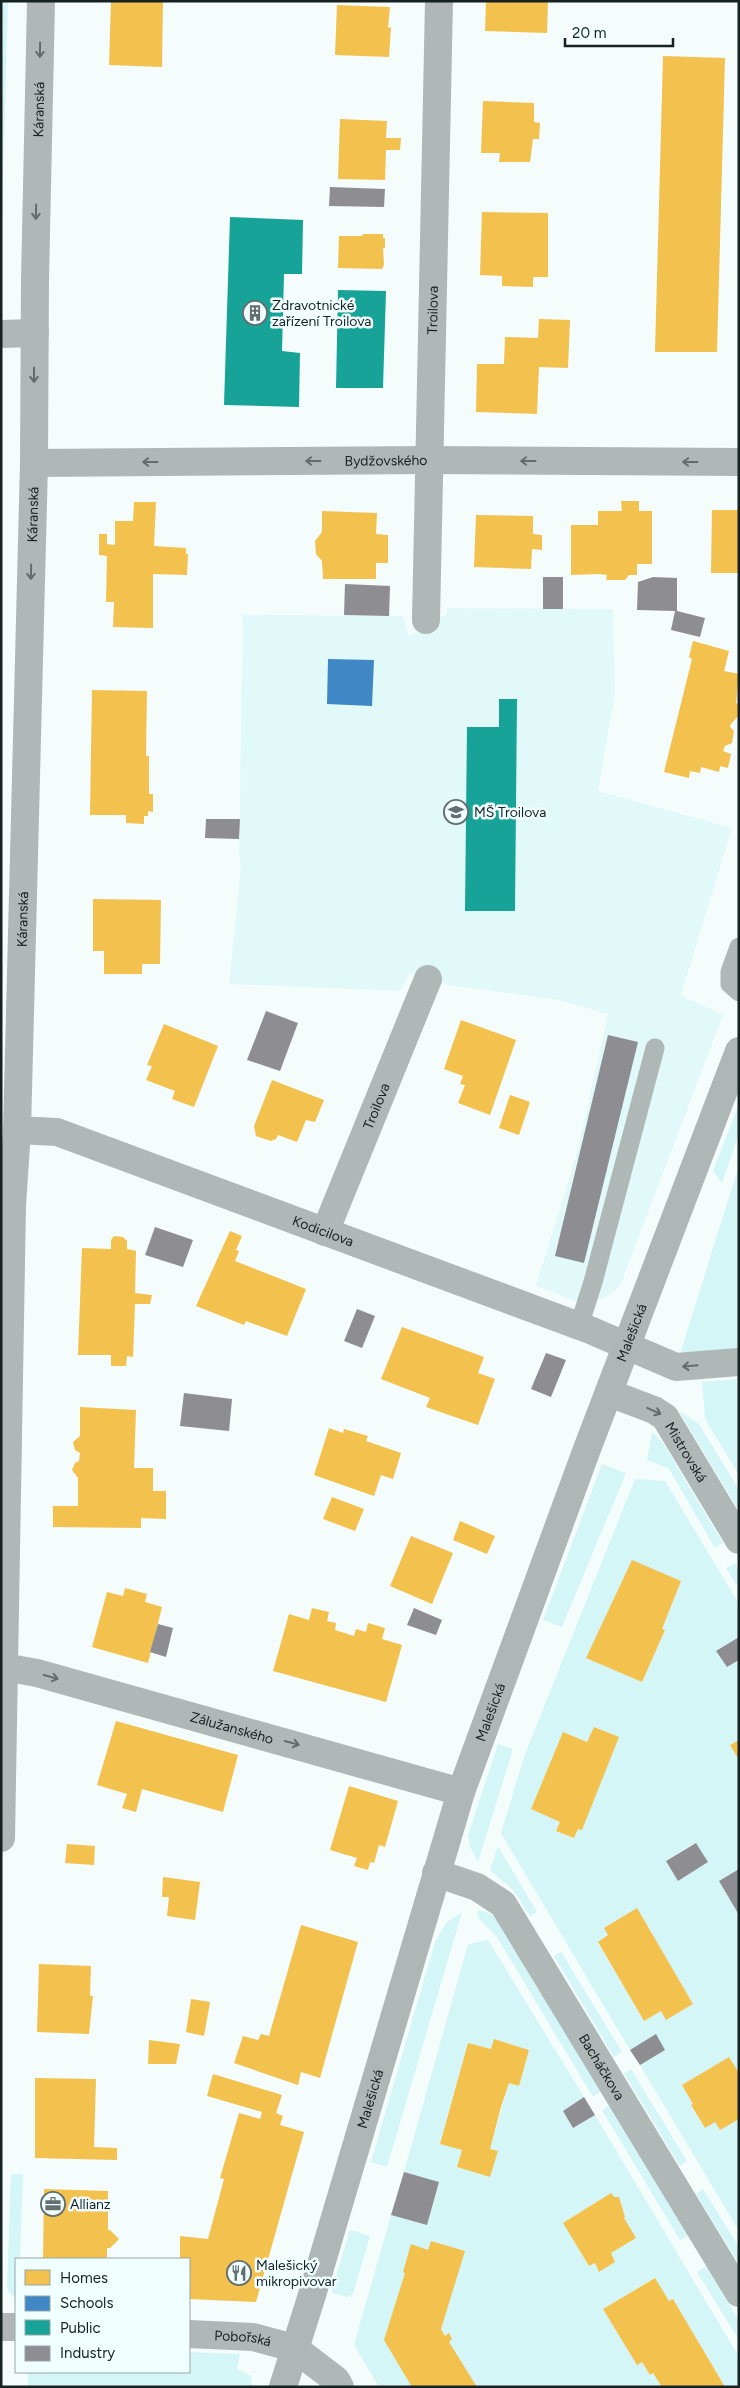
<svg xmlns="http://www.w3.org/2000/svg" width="740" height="2388" viewBox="0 0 740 2388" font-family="Figtree,sans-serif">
<rect width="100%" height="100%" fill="#f4fcfc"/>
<path fill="#e2f9f9" d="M447,608L613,609L615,694L598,791L732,828L681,995L723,1015L622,1281L617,1290L604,1298L576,1301L536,1286L578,1149L608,1014L559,1000L441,984L409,973L400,991L229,984L241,866L239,857L243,615L403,616L409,636L447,614Z"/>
<g fill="#d5f6f7" fill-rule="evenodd">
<path d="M1,1H8L1,248Z"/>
<path d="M739,1104V1134L722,1183L713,1171Z"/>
<path d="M739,1165V1353L679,1357Z"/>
<path d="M739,1379V1475L705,1419L702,1382Z"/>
<path d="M679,1411L699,1424L739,1490V1511Z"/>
<path d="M652,1432L663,1443L723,1543L715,1548L669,1469L647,1460Z"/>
<path d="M602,1464L626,1473L562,1627L543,1620Z"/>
<path d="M635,1479L665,1481L739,1604V1637L716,1651L727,1667L739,1660V1740L730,1745L739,1760V1869L719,1881L739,1915V2073L729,2057L682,2085L693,2104L691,2106L705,2128L715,2122L720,2130L739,2119V2231L640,2065L665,2050L656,2035L630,2050L501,1833L524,1757ZM632,1561L681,1581L662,1629L665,1630L642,1682L587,1658ZM594,1727L618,1737L582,1830L578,1829L574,1838L556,1831L560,1822L531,1809L563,1732L587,1742ZM695,1843L708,1862L678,1881L666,1860ZM637,1909L693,2004L666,2019L661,2011L644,2021L598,1943Z"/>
<path d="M735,1563L739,1570V1589L726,1568Z"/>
<path d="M498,1744L513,1749L478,1862L470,1847L468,1835Z"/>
<path d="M498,1846L537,1912L530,1916L513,1890L490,1870Z"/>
<path d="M479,1910L496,1916L601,2091L593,2097L497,1937L480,1920L477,1914Z"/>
<path d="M462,1912L387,2167L371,2162L435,1942L446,1923Z"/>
<path d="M488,1940L584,2097L563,2111L573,2128L595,2115L739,2357V2387H725L673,2299L669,2301L654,2278L603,2309L637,2364L642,2362L650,2375L653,2373L662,2387H477L441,2329L464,2252L431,2241L428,2250L412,2245L403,2272L405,2273L412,2387H379L354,2345L391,2215L427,2225L439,2182L404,2172L468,1944ZM494,2039L529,2050L519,2086L509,2083L490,2149L497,2151L490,2177L457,2167L462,2150L440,2143L468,2043L491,2049ZM611,2193L614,2197H619L624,2218L636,2238L611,2253L615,2262L600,2272L595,2263L589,2266L563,2223Z"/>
<path d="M561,1952L622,2052L614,2057L554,1956Z"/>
<path d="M631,2069L687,2161L680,2166L624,2073Z"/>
<path d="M610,2105L688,2236L680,2240L602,2110Z"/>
<path d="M11,2174H23L20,2259H16V2298L9,2293L7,2286Z"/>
<path d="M703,2189L739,2247V2264L696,2194Z"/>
<path d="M350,2230L370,2236L353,2294L347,2297L331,2292Z"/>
<path d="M706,2266L739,2320V2340L697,2272Z"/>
<path d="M189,2352L240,2354L237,2369L251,2376L252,2387H28V2372H189Z"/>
</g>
<g fill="#f2c14e">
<path d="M111,1H163L162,67L109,65Z"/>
<path d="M486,1H548L547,33L485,31Z"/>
<path d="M337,5L390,7L388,28L391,27L389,57L335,55Z"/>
<path d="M663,56L725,58L717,352H655Z"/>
<path d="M483,101L534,103V122L540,123L539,139H533L530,162H499L500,153H481Z"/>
<path d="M340,119L387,121L386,138H401L400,150H386L385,180L338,179Z"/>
<path d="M482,212L548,213V277H533V287L502,286V276L480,275Z"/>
<path d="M363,234H383V238H385V248H383L384,265L382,269L338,268L339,236H362Z"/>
<path d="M539,319L570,320L568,368L539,367L537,414L476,412L477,364H504L505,337L538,338Z"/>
<path d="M621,501H639V511H652V564H637V575H629L625,580H606L607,575L599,574L571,575V525H598V511H622Z"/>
<path d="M134,502H156L154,546L186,548V554H188L187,575L153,574V628L113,627L114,602H106L107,556L99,555V534H107V544L115,545V521H133Z"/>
<path d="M712,510H739V573H711Z"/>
<path d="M322,511L377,513L376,534L388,535V563H376V579H323L322,561L316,554L315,541L322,532Z"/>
<path d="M476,515L533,516V534L542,535V550L532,549L531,569L474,567Z"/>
<path d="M693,641L729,651L724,671L739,674L736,703L739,705V715L731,724L730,727L734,731L732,743L725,746L723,751L731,754L728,768L720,766L719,772L701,767L700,773L690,771L689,778L664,772L692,659L689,657Z"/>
<path d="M92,690L147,691L146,756H149V794H153V812L148,811V816H144V824L126,823V815H90Z"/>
<path d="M93,899L161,900L160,964H142V974H104V951H93Z"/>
<path d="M461,1020L516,1040L490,1115L458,1103L465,1085L460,1084L463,1076L444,1069Z"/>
<path d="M164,1024L218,1046L194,1107L172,1099L175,1091L146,1080L152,1066L147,1065Z"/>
<path d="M272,1080L324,1100L315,1122L306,1120L297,1142L278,1135L276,1139L271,1141L256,1136L254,1126Z"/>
<path d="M510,1095L530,1102L519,1135L499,1128Z"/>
<path d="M230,1231L242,1236L236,1250L239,1251L235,1261L306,1289L287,1336L246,1321L244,1325L196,1306Z"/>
<path d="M114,1236L123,1237L127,1241V1249L136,1251L135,1293L152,1295L150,1304H135L133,1357L127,1356L126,1366H111V1355H78L82,1248L111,1249V1240Z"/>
<path d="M402,1327L484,1357L478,1373L495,1379L478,1425L426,1407L430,1398L381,1379Z"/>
<path d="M80,1407L136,1410L134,1468H153V1491H166V1519L141,1518V1528L53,1527V1506H78V1478L72,1470L75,1463L79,1461L80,1453L75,1450L73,1442L80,1436Z"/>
<path d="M329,1428L343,1433L344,1429L368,1436L366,1441L401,1453L393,1479L381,1475L374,1496L314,1475Z"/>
<path d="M332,1497L364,1509L355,1531L323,1519Z"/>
<path d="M460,1521L495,1536L487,1554L453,1540Z"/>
<path d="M411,1536L453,1553L432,1604L390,1586Z"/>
<path d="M632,1560L681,1581L662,1629L665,1630L642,1682L586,1658Z"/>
<path d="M125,1588L147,1594L145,1602L162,1607L148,1663L92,1647L107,1592L123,1596Z"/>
<path d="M312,1608L329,1612L327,1621L336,1623L335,1630L354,1636L356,1629L366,1632L368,1623L385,1628L382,1639L402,1645L386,1702L273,1671L289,1614L309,1620Z"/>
<path d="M116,1721L238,1755L223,1812L142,1789L136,1812L122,1808L127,1794L97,1785Z"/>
<path d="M594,1727L619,1737L582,1830L578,1829L574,1838L556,1831L560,1822L531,1809L563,1732L587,1742Z"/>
<path d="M739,1740V1760L730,1745Z"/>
<path d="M349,1786L398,1801L385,1847L379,1845L374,1863L370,1862L368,1870L354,1866L357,1858L330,1850Z"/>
<path d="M67,1844L95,1846L94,1865L65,1863Z"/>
<path d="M163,1877L200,1882L195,1920L167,1916L169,1897H162Z"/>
<path d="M637,1908L693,2004L666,2020L661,2011L644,2021L598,1942L608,1935L604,1928Z"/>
<path d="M301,1925L358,1942L320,2078L301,2072L298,2085L234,2063L243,2036L258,2040L261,2034L269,2036Z"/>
<path d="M39,1964L91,1966L90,1996H93L89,2034L37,2032Z"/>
<path d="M191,1999L210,2002L204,2036L186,2032Z"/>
<path d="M494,2039L529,2050L519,2086L509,2083L501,2107L490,2149L498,2151L490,2177L457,2167L462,2150L440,2144L468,2043L491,2049Z"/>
<path d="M149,2040L180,2044L176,2064H148Z"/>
<path d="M729,2057L739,2073V2119L720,2130L715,2122L705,2128L691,2105L693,2104L682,2085Z"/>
<path d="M213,2074L282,2095L276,2113L283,2116L280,2125L304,2132L256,2302L189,2299V2259H180V2236L208,2239L224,2179L220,2178L239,2113L260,2119L262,2112L207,2096Z"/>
<path d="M35,2078L96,2079L94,2147L117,2148V2160L35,2158Z"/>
<path d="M44,2189L108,2191V2230H110L119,2239L110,2248H107V2259H43Z"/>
<path d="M611,2193L614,2197H619L625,2217L624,2218L636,2238L611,2253L615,2262L599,2272L595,2263L589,2266L563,2223Z"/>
<path d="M431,2241L465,2251L441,2329L445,2336L449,2333L452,2339L449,2342L477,2387H412L384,2340L405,2273L403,2272L411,2244L428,2250Z"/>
<path d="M655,2278L669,2301L673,2299L725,2387H662L653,2373L650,2375L642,2362L637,2365L603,2309Z"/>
</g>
<path fill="#3f88c5" d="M328,659L374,660L372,706L327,704Z"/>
<g fill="#17a398">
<path d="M230,217L303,220L302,274H284L282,351L300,353L299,407L224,405Z"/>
<path d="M338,290L386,291L383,388H336Z"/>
<path d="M499,699H517L515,911H465L467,727H499Z"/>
</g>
<g fill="#8d8d92">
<path d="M330,187L385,189L384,207L329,206Z"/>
<rect x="543" y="577" width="20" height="32"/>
<path d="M653,577L677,578V611L705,618L700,637L671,630L675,611L637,610L638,582Z"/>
<path d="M345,584L390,586L389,616L344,615Z"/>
<path d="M206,819H240L239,839L205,838Z"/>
<path d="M266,1011L298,1023L280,1071L247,1060Z"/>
<path d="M608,1035L638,1042L584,1263L555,1256Z"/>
<path d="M155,1227L193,1240L183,1267L145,1255Z"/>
<path d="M357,1309L375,1316L362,1348L344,1341Z"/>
<path d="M546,1353L566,1360L551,1397L531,1389Z"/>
<path d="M184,1393L232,1399L229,1431L180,1426Z"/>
<path d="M414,1608L442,1620L436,1635L407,1625Z"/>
<path d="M158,1624L173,1628L166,1657L150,1652Z"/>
<path d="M739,1637V1660L727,1667L716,1651Z"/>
<path d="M696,1843L708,1862L678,1881L666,1861Z"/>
<path d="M739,1869V1915L719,1881Z"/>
<path d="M656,2034L665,2050L640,2065L630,2050Z"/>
<path d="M584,2097L595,2115L573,2128L563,2111Z"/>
<path d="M404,2172L439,2182L427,2225L391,2215Z"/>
</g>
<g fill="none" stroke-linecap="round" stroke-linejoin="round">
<g stroke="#afb7b7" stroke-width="19">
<path d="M739,947L730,972V984L739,992"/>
<path d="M579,1326L593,1282L655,1048"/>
</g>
<g stroke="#afb7b7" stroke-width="28">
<path d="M1,334L35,333"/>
<path id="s1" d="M34,463L428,460L739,462"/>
<path id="s2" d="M426,620L439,1"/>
<path id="s3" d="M17,1130L57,1132L590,1330L676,1367L739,1362"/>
<path id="s4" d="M325,1232L428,979"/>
<path id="s5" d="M609,1393L654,1410L665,1417L739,1540"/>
<path id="s6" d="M4,1667L37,1673L461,1792"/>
<path id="s7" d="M1,1838L12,1205L17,1130L34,463L35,280L41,1"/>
<path id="s8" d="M436,1873L477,1887L503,1904L739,2293"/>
<path d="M1,2327H16"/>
<path id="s9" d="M189,2334L253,2337L294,2348L336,2380L340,2387"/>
</g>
<path stroke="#aeb6b6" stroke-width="28" id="s10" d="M283,2387L312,2295L461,1792L587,1449L739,1051"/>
</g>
<defs><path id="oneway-shaft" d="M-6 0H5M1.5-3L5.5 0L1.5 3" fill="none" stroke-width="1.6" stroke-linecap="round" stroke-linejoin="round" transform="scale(1.25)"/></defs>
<g stroke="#636c6c">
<use href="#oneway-shaft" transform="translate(40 50) rotate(91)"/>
<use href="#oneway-shaft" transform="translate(36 212) rotate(91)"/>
<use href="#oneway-shaft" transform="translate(34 375) rotate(90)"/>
<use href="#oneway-shaft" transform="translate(313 461) rotate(180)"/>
<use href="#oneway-shaft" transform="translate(528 461) rotate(-180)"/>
<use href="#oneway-shaft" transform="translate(150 462) rotate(180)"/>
<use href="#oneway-shaft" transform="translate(690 462) rotate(-180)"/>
<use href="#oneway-shaft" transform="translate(31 572) rotate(91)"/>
<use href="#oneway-shaft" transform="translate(690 1366) rotate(175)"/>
<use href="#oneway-shaft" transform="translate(654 1411) rotate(24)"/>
<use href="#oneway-shaft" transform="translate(51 1677) rotate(15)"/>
<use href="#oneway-shaft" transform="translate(292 1743) rotate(15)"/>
</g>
<defs>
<symbol id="building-ring" viewBox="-11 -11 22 22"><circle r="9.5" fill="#f0ffff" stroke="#646e6e" stroke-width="1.5"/><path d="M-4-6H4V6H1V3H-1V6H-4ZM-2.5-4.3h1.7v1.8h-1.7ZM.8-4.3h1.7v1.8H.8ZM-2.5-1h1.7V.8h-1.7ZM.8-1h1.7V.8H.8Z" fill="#646e6e"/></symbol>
<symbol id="school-ring" viewBox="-11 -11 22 22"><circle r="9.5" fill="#f0ffff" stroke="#646e6e" stroke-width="1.5"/><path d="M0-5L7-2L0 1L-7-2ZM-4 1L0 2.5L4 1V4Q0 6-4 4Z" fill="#646e6e"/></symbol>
<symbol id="office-ring" viewBox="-11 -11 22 22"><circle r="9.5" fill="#f0ffff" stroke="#646e6e" stroke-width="1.5"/><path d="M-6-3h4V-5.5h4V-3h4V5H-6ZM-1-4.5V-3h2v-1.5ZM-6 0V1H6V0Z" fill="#646e6e"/></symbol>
<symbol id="restaurant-ring" viewBox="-11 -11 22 22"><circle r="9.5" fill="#f0ffff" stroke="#646e6e" stroke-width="1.5"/><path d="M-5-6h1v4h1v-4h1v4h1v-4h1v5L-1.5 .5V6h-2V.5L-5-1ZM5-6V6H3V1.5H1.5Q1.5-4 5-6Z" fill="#646e6e"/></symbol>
</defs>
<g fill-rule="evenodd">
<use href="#building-ring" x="241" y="299" width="28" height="28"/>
<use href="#school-ring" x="442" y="798" width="28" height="28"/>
<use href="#office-ring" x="39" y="2190" width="28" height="28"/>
<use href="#restaurant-ring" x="225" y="2259" width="28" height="28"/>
</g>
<g text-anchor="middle" stroke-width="5" stroke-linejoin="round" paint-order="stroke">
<g font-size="14" fill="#172121" stroke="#f0ffff">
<text dy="5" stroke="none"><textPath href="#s7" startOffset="1729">Káranská</textPath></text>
<text dy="5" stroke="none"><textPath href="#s2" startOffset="310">Troilova</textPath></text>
<text dy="5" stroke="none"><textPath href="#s1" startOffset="352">Bydžovského</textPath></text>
<text dy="5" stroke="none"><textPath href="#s7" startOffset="1324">Káranská</textPath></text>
<text dy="5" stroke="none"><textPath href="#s7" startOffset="919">Káranská</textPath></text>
<text dy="5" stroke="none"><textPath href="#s4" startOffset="136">Troilova</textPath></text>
<text dy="5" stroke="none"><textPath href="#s3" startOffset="324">Kodicilova</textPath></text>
<text dy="5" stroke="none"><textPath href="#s10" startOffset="1111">Malešická</textPath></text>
<text dy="5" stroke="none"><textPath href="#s5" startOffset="102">Mistrovská</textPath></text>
<text dy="5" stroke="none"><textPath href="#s10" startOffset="706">Malešická</textPath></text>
<text dy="5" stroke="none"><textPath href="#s6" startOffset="236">Zálužanského</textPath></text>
<text dy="5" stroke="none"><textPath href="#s8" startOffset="265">Bacháčkova</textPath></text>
<text dy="5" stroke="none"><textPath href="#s10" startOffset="301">Malešická</textPath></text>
<text dy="5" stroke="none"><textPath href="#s9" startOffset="54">Pobořská</textPath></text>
</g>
<g font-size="14" fill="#172121" stroke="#f0ffff" text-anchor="start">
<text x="272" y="310">Zdravotnické<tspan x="272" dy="16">zařízení Troilova</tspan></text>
<text x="474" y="817">MŠ Troilova</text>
<text x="70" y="2209">Allianz</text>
<text x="256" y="2270">Malešický<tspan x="256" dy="16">mikropivovar</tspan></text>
</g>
</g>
<rect width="740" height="2388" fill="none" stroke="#172121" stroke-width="5"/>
<rect x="15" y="2258" width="175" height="115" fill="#f0ffff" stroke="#99a6a6"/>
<rect x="25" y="2270" width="25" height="15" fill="#f2c14e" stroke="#99a6a6"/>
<text x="60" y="2283" font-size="15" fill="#172121">Homes</text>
<rect x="25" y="2296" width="25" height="15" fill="#3f88c5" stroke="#99a6a6"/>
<text x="60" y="2308" font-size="15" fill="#172121">Schools</text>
<rect x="25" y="2320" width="25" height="15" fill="#17a398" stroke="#99a6a6"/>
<text x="60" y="2333" font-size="15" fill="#172121">Public</text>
<rect x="25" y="2346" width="25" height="15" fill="#8d8d92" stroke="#99a6a6"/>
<text x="60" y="2358" font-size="15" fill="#172121">Industry</text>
<path d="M565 38v8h108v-8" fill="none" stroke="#172121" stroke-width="2.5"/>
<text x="572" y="38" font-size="15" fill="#172121" stroke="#f0ffff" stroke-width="4" paint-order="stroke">20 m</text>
</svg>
